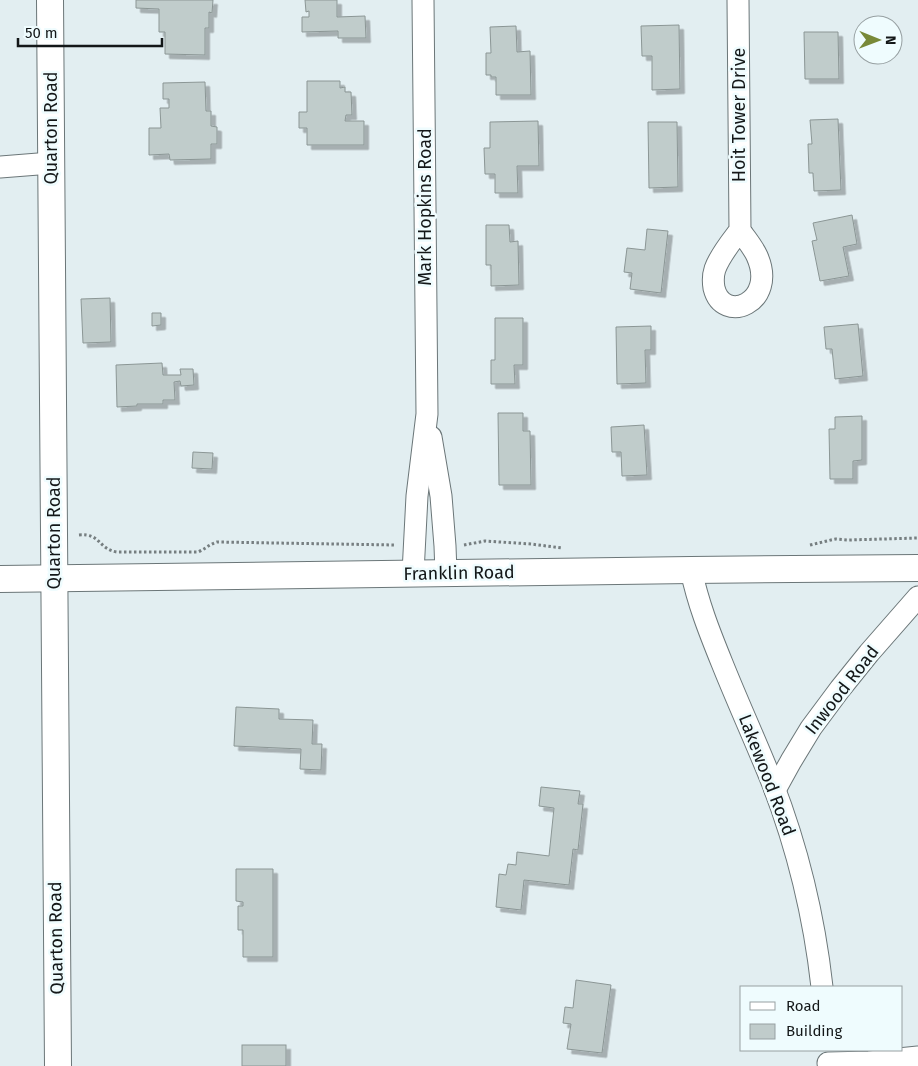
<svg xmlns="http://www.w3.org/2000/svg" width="918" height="1066" viewBox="0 0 918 1066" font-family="'Fira Sans',sans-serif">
<defs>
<filter id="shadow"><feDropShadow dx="4.5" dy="4.5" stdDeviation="0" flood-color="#0004"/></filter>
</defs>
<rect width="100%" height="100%" fill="#e2eef1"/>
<g fill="#c0cccb" stroke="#8b9695" filter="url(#shadow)">
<path d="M136,0H213L212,13L209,12V28H205V55L165,54V32H159V9L136,8Z"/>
<path d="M305,0H337V17L365,16L366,38H338V31L302,32V17H309V11L306,12Z"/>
<path d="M679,25L680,89L652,90V56H642L641,26Z"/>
<path d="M516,26L517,52L530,51L531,95H496V77H491V75H486V53H491L490,27Z"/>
<path d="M804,32H838L839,79H805Z"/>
<path d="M307,81H340V88L345,87V92H351L352,115H346L345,121H364V145H307V128H299V112H307Z"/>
<path d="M205,82L206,111H211V126L217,127V144H211V159L170,160L169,154L149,155V128H161L160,108H169V99H163V83Z"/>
<path d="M838,119L841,190L814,191L813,173H809L808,144H812L810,120Z"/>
<path d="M538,121L539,166H517L518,193H495V174H485L484,148H490V122Z"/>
<path d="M648,122H677L678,187L649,188Z"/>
<path d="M852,215L857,244L843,247L849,276L820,281L812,241L817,240L813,223Z"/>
<path d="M486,225H509L510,242L518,241L519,285L491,286V265H486Z"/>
<path d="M647,229L668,231L661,293L630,289L632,273L624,272L627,248L645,250Z"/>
<path d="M110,298L111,342L83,343L81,299Z"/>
<path d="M152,313H161V325L152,326Z"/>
<path d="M495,318H523V365H514L515,384H491V360H495Z"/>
<path d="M858,324L863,376L835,379L832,349H826L824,327Z"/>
<path d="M651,326V350H645L646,383L617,384L616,327Z"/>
<path d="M162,363L163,375H181L180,369H193L194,385L181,386L180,381L174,382L175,400H163V404H137V406L117,407L116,365Z"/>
<path d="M498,413H523V431H530L531,485H499Z"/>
<path d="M862,416V460L853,461V479H830L829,429H835V417Z"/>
<path d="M644,425L647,475L622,476L621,452H612L611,427Z"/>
<path d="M193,452L213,453L212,469L192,468Z"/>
<path d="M236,707L279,709V719L313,720L312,744H322L321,770L300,769L301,749L234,746Z"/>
<path d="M541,787L580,791L578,804H583L578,850L573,849L569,885L524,880L521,910L496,907L499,874L506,875L508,864L516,865L517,852L549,856L554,808L539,806Z"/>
<path d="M236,869H273V957H243V930H238V906H243V902L236,901Z"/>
<path d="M576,980L611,985L602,1053L567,1049L571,1024L563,1023L565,1007L573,1008Z"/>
<rect x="242" y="1045" width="44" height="21"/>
</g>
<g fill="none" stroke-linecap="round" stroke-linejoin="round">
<defs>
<g id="minor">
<path d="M738,0L740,230C731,242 720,255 715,269C713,275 713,282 714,288C723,325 778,303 757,256C753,247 745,238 740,230"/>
<path d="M0,167L51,163"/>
<path d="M431,437L441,496L445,546L446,573"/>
<path d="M691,570C698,603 709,631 722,663C738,703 756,742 772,782C798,849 814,915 822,987"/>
<path d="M413,573L417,496L427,414L423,0"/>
<path d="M775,790L791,761L811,728L840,689L869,653L918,597"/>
<path d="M828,1063L869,1062L918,1057"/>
</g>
<g id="tertiary">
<path d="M50,0C53,355 55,711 58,1066"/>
<path d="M0,579L691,570L918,568"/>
</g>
</defs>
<use href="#minor" stroke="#6b7678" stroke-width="23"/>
<use href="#tertiary" stroke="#6b7678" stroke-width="28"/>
<g stroke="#767e80" stroke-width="3" stroke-dasharray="2.5 2.5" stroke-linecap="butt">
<path d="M79,535C101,533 98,549 117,552H198C205,549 210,544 217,542L395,545"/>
<path d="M464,545L485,541L531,544L562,548"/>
<path d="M810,545L831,540L836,539L848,540L918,538"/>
</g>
<use href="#minor" stroke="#fff" stroke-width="21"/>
<use href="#tertiary" stroke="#fff" stroke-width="26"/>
</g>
<g text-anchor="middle" stroke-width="5" stroke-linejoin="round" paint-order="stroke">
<g font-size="18" fill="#131718" stroke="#effcfe">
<text transform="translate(739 115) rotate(-90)" y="6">Hoit Tower Drive</text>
<text transform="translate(51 128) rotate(-90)" y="6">Quarton Road</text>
<text transform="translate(425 207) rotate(-90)" y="6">Mark Hopkins Road</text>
<text transform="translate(54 533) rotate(-90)" y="6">Quarton Road</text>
<text transform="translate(459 573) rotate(-1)" y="6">Franklin Road</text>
<text transform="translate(842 690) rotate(-52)" y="6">Inwood Road</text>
<text transform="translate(767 775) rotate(69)" y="6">Lakewood Road</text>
<text transform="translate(56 938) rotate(-91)" y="6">Quarton Road</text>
</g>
</g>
<rect x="740" y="986" width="162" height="65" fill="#effcfe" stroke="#97a0a2"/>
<rect x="750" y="1002" width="25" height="8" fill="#ffffff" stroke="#97a0a2"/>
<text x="786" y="1011" font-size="15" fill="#131718">Road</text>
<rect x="750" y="1024" width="25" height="15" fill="#c0cccb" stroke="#97a0a2"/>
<text x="786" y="1036" font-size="15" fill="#131718">Building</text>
<g transform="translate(878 40) rotate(91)"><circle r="24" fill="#effcfe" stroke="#97a0a2"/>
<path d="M0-4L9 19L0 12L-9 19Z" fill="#788938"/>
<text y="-8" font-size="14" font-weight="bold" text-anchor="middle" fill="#131718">N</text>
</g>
<path d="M18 38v8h144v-8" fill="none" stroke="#131718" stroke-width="2.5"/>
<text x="25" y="38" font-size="15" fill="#131718" stroke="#effcfe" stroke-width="4" paint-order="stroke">50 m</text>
</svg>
